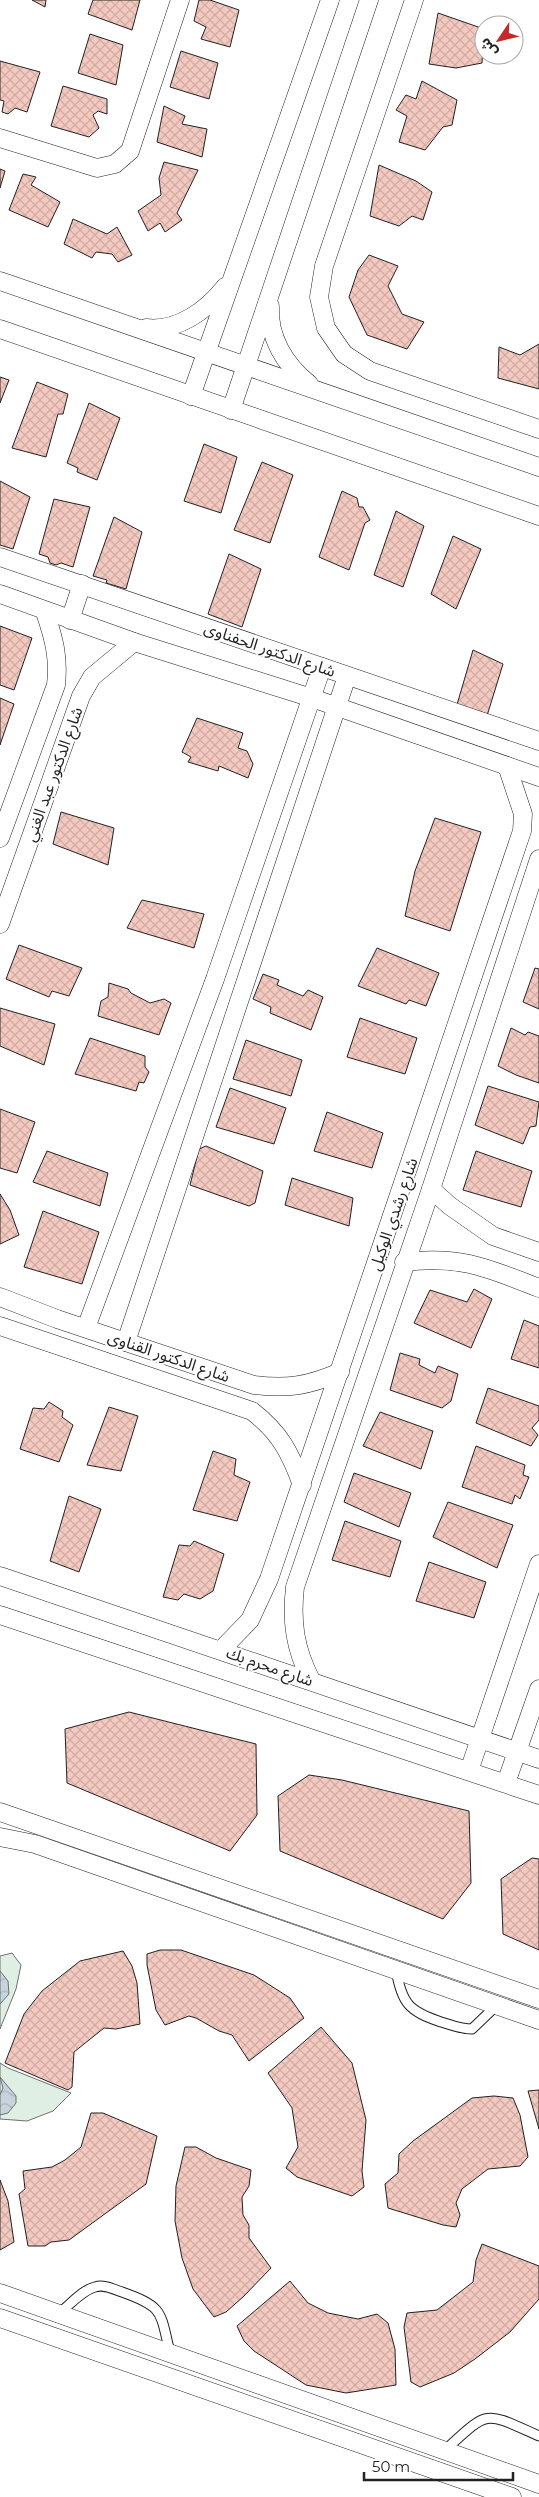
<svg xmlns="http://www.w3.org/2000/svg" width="539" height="2497" viewBox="0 0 539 2497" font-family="Montserrat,'Noto Sans Arabic',sans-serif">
<defs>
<pattern id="water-waves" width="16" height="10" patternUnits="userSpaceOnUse" patternTransform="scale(1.25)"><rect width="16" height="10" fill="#c7d3dd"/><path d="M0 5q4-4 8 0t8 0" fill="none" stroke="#abb5bd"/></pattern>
<pattern id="building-cross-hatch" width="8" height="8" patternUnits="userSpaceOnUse" patternTransform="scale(1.25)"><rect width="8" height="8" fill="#f3c9c0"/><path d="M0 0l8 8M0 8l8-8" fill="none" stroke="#d0aca5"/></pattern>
</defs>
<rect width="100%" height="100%" fill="#fff"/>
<g fill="#e0efe3" stroke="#6f6f6f">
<path d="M12,1953L21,1965L16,1989L0,2029V1956Z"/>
<path d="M0,2063L8,2068L71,2093L53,2111L27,2121L0,2119Z"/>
</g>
<g fill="url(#water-waves)" stroke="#6f6f6f">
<path d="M0,1971L8,1981L9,1994L0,2004Z"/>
<path d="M0,2077L16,2096V2103L8,2113L0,2115V2095L3,2088Z"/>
</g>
<g fill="url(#building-cross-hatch)" stroke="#222">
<path d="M32,0H46L45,7Z"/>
<path d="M93,0H140L132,30L88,14Z"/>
<path d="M199,0H210L239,10L230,47L201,39L206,27L194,21Z"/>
<path d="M438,13L484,29L482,63L456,68L429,64Z"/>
<path d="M90,34L123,45L116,85L78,73Z"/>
<path d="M181,51L218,63L209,99L170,87Z"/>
<path d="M0,61L40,72L27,112L15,108L8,114L2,112L4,101L0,100Z"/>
<path d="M422,81L457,100L452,125L443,127L425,150L399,142L407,116L396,110L406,95L416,99Z"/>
<path d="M63,86L107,99V114L98,111L93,115L99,128L89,137L51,126Z"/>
<path d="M164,106L185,116L182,124L207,129L202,157L157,142Z"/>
<path d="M164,162L198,170L177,213L182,220L165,232L160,223L148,231L138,211L161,195L159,178Z"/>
<path d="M379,165L416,181L432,192L423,220L412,216L399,226L370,216Z"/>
<path d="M0,169L5,171L0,188Z"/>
<path d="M23,174L36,177L31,185L60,202L48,227L9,210Z"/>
<path d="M73,219L107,234L117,227L132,255L118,262L112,254L96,252L92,258L64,244Z"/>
<path d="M369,255L398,266L388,286L402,314L424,322L407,349L367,335L349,297L358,270Z"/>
<path d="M539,344V389L498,378L499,347L520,355Z"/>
<path d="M0,377L9,380L0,403Z"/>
<path d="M37,382L68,394L63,414H58L46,457L12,448Z"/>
<path d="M89,403L120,418L97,480L77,472L78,468L67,463Z"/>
<path d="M204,444L237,457L221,513L184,501Z"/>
<path d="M262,462L293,475L270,543L234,530Z"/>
<path d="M0,481L30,497L13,549L0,545Z"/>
<path d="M342,491L357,498L359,507H363L370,520L365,523L349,570L319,557Z"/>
<path d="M54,499L90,507L73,567L61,563L56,565L50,563L48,557L39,554Z"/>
<path d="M396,511L424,526L403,587L374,575Z"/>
<path d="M114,517L142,532L126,589L106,583L107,580L93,576Z"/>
<path d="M453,536L481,549L456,609L431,594Z"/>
<path d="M229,554L261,569L242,627L208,614Z"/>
<path d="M0,626L32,638L14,690L0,685Z"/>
<path d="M473,650L503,664L486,719L456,708Z"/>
<path d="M0,698L14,704L0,745Z"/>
<path d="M197,718L243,733L238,748L247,751L253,764L248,778L219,766L218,771L188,762L191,757L182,752Z"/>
<path d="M61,812L114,828L108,865L53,844Z"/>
<path d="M435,818L481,832L450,931L405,916L415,871Z"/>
<path d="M142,900L204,914L194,948L127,928Z"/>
<path d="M19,945L82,968L69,996L52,991L49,997L6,979Z"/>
<path d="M377,948L439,973L426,1006L409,1000L406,1004L358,986Z"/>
<path d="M535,968L539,969V1009L523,1002Z"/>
<path d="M263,974L279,980L277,985L303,996L308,990L323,997L311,1030L270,1013L271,1007L253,999Z"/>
<path d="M109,983L128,989L131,993L150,1003L164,999L171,1003L159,1035L98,1016L101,1001L108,997Z"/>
<path d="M0,1008L55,1024L44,1065L0,1046Z"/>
<path d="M360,1018L417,1038L405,1074L347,1057Z"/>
<path d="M511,1028L525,1035L528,1032L539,1036V1083L516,1075L498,1066Z"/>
<path d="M90,1038L145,1056V1067L149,1072L144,1083L139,1082L136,1091L75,1074Z"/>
<path d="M246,1040L302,1060L291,1096L233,1079Z"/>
<path d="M488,1086L539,1102L536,1126L530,1127L523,1144L475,1125Z"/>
<path d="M230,1088L286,1108L274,1144L216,1127Z"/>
<path d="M0,1109L35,1122L17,1173L0,1168Z"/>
<path d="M327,1112L383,1133L372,1168L314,1151Z"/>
<path d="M206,1146L263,1171L255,1203L249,1206L190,1185L199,1149Z"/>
<path d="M47,1151L108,1173L100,1206L33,1182Z"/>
<path d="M476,1151L532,1171L521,1207L463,1190Z"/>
<path d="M292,1178L353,1198L349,1226L285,1205Z"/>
<path d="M0,1194L10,1210L19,1235L0,1244Z"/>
<path d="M43,1211L99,1232L82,1284L24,1267Z"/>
<path d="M474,1289L492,1299L471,1348L414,1323L430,1290L467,1302Z"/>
<path d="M524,1320L539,1326V1368L511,1359Z"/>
<path d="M400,1353L420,1359L419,1365L435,1373L438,1366L458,1374L451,1401L442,1408L390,1390Z"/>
<path d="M488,1388L539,1406V1420L532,1428L538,1435L531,1446L476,1423Z"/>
<path d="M49,1402L63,1411L62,1417L73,1425L59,1462L20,1449L33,1408L44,1409Z"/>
<path d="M109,1407L138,1416L121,1471L87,1465Z"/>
<path d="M380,1412L433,1431L421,1469L363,1446Z"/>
<path d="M476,1446L525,1465L523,1475L529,1477L520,1499L515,1495L512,1504L462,1487Z"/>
<path d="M213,1451L236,1459L234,1475L250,1482L237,1521L193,1510Z"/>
<path d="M354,1473L411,1493L399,1527L344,1502Z"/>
<path d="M69,1496L101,1509L79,1572L50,1561Z"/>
<path d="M448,1502L513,1525L497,1568L433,1537Z"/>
<path d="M345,1521L401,1541L390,1577L332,1560Z"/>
<path d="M194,1541L224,1554L213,1591L200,1599L184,1594L178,1600L163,1597L179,1545L190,1546Z"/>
<path d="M429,1562L486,1582L474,1618L416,1601Z"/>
<path d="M129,1712L256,1744L257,1815L230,1851L67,1783L65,1729Z"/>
<path d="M309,1775L342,1780L469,1811L471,1883L443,1919L280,1851L278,1796Z"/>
<path d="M532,1858L539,1859V1950L503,1934L501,1879Z"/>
<path d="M160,1950H181L254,1975L290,1998L304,2018L249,2061L232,2035L219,2031L196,2018L189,2016L165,2025L156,2010L147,1965V1954Z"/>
<path d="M123,1951L132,1966L137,1983L140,2024L116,2029L104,2028L74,2052L72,2087L68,2090L5,2063L24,2014L42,1991L80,1961Z"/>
<path d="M321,2027L352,2063L366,2120L362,2171L364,2187L352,2196L297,2177L286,2168L298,2147L292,2108L268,2073Z"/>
<path d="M539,2090V2129L528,2091Z"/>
<path d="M494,2096L513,2098L520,2115L528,2157L520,2166L488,2169L462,2189L456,2203L460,2215L456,2227L443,2225L388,2208L385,2184L398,2173L399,2154L413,2141L472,2098Z"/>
<path d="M91,2113H103L157,2136L146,2184L69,2240L51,2242L45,2246H28L19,2194L25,2189L23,2171L52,2167L65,2160L81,2147Z"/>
<path d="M185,2147H196L216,2158L251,2170L249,2186L242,2197L243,2215L249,2225V2238L271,2268L243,2297L226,2312L214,2317L193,2289L182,2258L175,2221L176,2186Z"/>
<path d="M0,2180L8,2201L14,2242L0,2250Z"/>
<path d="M482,2244L539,2266V2299L510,2332L475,2359L454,2373L420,2387L411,2382L404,2327L407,2313L437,2310L473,2282L476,2260Z"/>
<path d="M290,2281L308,2303L328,2313L358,2319L377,2314L388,2323L395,2349L396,2385L346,2393L306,2385L254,2351L244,2341L237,2326Z"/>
</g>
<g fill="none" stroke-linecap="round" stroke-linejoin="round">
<defs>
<g id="lane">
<path d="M396,1970C402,2004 409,2011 441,2022C452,2025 461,2029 472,2029L497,2005"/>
<path d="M58,2314C69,2306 82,2290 95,2287C104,2284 113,2289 122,2292C164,2307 160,2311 170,2353"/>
<path d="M444,2451C490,2409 483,2411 539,2436"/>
</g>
<g id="street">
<path d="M414,0L324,266L319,297L326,328L344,354L370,371L539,429"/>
<path d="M0,138L97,168L115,164L130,151L180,0"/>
<path d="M0,281L539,467"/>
<path d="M270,306C268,337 285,365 309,384"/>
<path d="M146,328C177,332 207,310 225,287"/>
<path d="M0,329L539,516"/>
<path d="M191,396L330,0"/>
<path d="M231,410L369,0"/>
<path d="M0,557L539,741"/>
<path d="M0,594L134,642L312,698L539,777"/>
<path d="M70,620L82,584"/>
<path d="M0,838L56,685C59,657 54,639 45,612"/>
<path d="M0,924L81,696L92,677L134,642"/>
<path d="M431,1189L450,1206L493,1236L539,1252"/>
<path d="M404,1262C460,1255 488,1268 539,1288"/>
<path d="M0,1297L57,1319L254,1385C288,1389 308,1386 340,1372"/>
<path d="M0,1326L252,1411C280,1433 290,1452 302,1485"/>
<path d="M86,1328L215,979L322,667"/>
<path d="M126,1342L347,676"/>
<path d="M0,1576L539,1759"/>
<path d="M0,1615L539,1795"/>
<path d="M221,1650L250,1620L269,1579L522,831L523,814L507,766"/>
<path d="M311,1680C295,1649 291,1622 295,1587L431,1189L539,859"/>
<path d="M469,1771L539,1564"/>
<path d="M506,1783L539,1689"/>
<path d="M0,1812L539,1999"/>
<path d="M0,1837L35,1844L539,2020"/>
<path d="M0,2293L539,2484"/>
<path d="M0,2318L512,2497"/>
</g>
</defs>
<use href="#lane" stroke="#222" stroke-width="11"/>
<use href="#street" stroke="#222" stroke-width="19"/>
<use href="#lane" stroke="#fff" stroke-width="9"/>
<use href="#street" stroke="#fff" stroke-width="18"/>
</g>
<g text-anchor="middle" stroke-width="4" stroke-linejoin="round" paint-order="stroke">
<g font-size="16" fill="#222" stroke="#fff">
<text transform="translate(270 649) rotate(19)" y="6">شارع الدكتور الحفناوى</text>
<text transform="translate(53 774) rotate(-70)" y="6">شارع الدكتور عبد الغني</text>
<text transform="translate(393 1214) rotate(-71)" y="6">شارع رشدي الوكيل</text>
<text transform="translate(169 1356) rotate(19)" y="6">شارع الدكتور القناوى</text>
<text transform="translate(270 1666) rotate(19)" y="6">شارع محرم بك</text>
</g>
</g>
<g transform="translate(499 40) rotate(235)"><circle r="24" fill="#ffffff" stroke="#a7a7a7"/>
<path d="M0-4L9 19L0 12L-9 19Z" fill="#c62828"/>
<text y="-8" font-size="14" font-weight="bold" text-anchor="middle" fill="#222222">ش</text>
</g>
<path d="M364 2472v8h149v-8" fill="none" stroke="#222222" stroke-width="2.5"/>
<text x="372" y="2472" font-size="15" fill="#222222" stroke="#ffffff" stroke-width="4" paint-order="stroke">50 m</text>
</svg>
